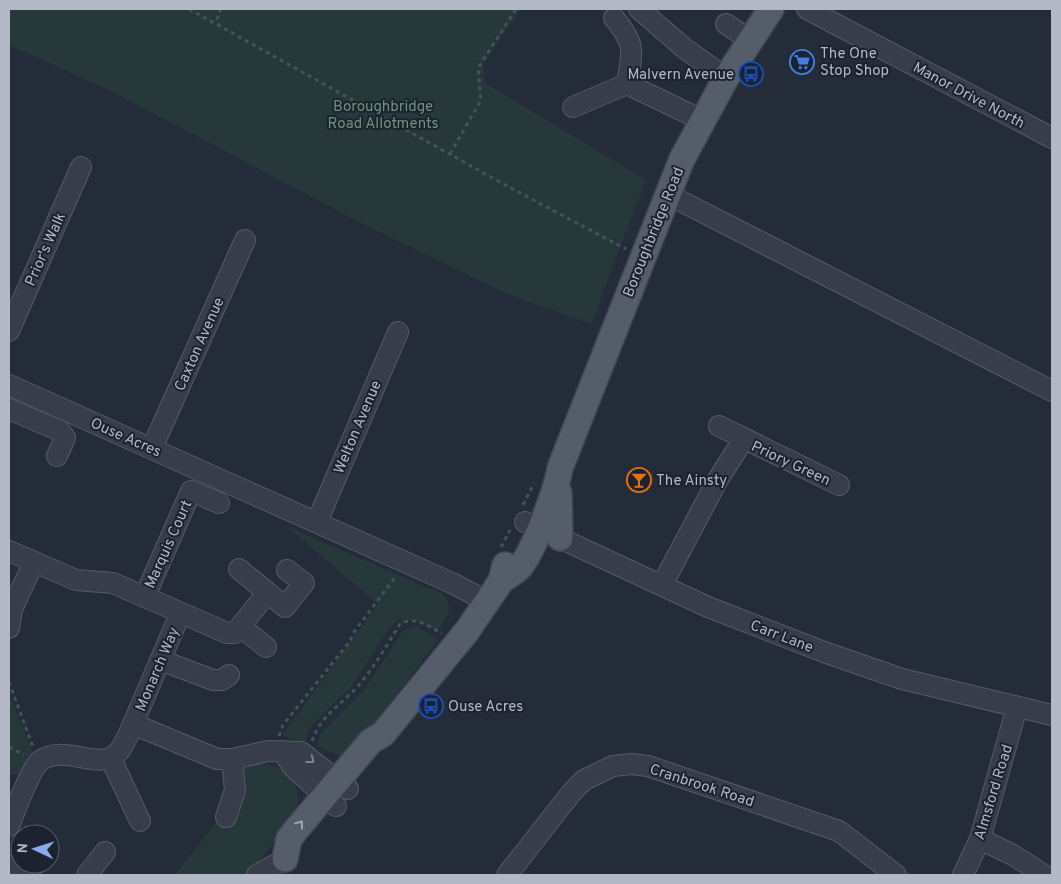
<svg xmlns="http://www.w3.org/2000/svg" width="1061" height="884" viewBox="0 0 1061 884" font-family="Overpass,sans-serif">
<rect width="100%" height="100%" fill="#242b39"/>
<g fill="#27383b">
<path d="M9,9H521L483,64L485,83L646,180L591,324L510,295L367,226L113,92L9,45Z"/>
<path d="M286,526L423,586C440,591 444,591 450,608L442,625L437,631C423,624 414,617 400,624L402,617L389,628L351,687L308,729L306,744L282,735L378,604Z"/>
<path d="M416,626L438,640L355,749L339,756L316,746L321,733L364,690L403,631Z"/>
<path d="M9,692L33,753L23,776L9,774Z"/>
<path d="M255,764C268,764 282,766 290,777C297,787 300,798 296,810C291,823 259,861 248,875H175L217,821L228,825L245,785L244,768Z"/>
</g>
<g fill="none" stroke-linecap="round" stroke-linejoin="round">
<defs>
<g id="minor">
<path d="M639,9L684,48L726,78"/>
<path d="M807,9L1052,138"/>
<path d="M726,24L750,40"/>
<path d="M627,84L702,120"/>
<path d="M573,107L627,84C632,51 637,46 614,18"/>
<path d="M667,194L1052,391"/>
<path d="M9,331L81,167"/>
<path d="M9,385L454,584L488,602"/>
<path d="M9,409L60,431L65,438L57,456"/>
<path d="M719,426L839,485"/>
<path d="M152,448L245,240"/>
<path d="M317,522L398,332"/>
<path d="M525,522L708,607L824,652L902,679L1052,715"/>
<path d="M9,551L76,580L113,583L227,633H235L267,593"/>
<path d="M239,569L285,607L304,583L287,570"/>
<path d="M662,585L717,481L743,440"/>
<path d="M145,596L191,491L219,503"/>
<path d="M241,627L266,647"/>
<path d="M9,628L12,609L34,562"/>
<path d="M160,660L213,680H222L229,675"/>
<path d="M133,724L180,614"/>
<path d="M282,751L293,767L336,806"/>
<path d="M111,759L140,821"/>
<path d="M226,817L235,790L232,759"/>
<path d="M9,826C14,813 31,768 40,761C65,742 101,774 119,751C125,744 129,733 133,724L217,759H232L268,751L301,752L348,789"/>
<path d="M980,839L1013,855L1044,875"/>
<path d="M9,865L31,875"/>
<path d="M87,875L105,852"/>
<path d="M257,875L285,859"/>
<path d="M507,875L572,792L584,780L613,766L631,764L648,766L839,831L896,875"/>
<path d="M963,875L980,839L1017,707"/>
</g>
<g id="major">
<path d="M559,493L560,538"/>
<path d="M501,581C507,576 516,572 520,567C534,551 557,488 560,468L682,159L726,78L771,9"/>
<path d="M285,859L289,839L295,831L371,741L383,734L467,631L501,581L505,565"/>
</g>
</defs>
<use href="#minor" stroke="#555b68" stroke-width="22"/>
<use href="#major" stroke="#404653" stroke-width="28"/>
<g stroke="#435358" stroke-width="3" stroke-dasharray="4 4" stroke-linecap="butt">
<path d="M189,9L507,186L626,249"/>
<path d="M36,10L37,9"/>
<path d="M220,27L217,19L221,9"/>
<path d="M450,154L481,100L478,68L516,9"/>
<path d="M523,505L534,483"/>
<path d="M501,547L510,530"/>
<path d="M9,682L33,747"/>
<path d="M279,736L283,725L350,641L354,632L396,576"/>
<path d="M312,741C320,716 342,704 359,685C374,667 387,645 400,624C414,616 428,625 442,634"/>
<path d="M9,747L24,755"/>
</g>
<use href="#minor" stroke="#373d4a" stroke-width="20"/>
<use href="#major" stroke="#555c6a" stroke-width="25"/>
</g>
<defs><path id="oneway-chevron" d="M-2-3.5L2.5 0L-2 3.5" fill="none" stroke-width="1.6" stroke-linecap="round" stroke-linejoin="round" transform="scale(1.25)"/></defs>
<use stroke="#7b818e" href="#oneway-chevron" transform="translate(311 760) rotate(37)"/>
<use stroke="#9fa6b4" href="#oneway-chevron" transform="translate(300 824) rotate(-53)"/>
<defs>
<symbol id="supermarket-ring" viewBox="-11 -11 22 22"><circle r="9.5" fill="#1c222f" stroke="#3f7fe0" stroke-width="1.5"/><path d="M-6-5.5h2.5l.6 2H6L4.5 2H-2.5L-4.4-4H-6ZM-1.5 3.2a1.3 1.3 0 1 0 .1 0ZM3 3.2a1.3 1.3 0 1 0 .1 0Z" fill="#3f7fe0"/></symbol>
<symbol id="bus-ring" viewBox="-11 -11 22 22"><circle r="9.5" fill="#1c222f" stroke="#1a4fb4" stroke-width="1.5"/><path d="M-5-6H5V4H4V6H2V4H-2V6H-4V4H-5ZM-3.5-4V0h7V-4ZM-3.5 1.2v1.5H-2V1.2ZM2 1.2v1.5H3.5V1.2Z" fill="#1a4fb4"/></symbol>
<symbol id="bar-ring" viewBox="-11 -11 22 22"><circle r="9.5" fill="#1c222f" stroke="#e8710a" stroke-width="1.5"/><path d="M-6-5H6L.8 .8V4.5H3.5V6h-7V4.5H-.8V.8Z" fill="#e8710a"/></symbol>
</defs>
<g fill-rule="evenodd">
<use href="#supermarket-ring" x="788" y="48" width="28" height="28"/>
<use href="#bus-ring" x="737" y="60" width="28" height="28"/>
<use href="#bar-ring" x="625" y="466" width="28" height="28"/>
<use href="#bus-ring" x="417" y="692" width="28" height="28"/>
</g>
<g text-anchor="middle" stroke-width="4" stroke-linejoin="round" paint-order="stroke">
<g font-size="15" fill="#b2b8c6" stroke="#1c222f" text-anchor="start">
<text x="820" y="58">The One<tspan x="820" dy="17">Stop Shop</tspan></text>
<text x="734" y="79" text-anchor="end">Malvern Avenue</text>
<text x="656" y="485">The Ainsty</text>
<text x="448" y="711">Ouse Acres</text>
</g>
<g font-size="15" fill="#b2b8c6" stroke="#1c222f">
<text transform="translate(969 95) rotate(28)" y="5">Manor Drive North</text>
<text transform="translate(653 232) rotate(-68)" y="5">Boroughbridge Road</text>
<text transform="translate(45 249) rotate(-66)" y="5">Prior's Walk</text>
<text transform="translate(199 344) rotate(-66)" y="5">Caxton Avenue</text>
<text transform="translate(357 427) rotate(-67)" y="5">Welton Avenue</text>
<text transform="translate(126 437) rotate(24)" y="5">Ouse Acres</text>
<text transform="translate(791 463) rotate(25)" y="5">Priory Green</text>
<text transform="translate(168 544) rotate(-66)" y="5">Marquis Court</text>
<text transform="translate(782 636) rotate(21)" y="5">Carr Lane</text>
<text transform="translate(157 669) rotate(-67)" y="5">Monarch Way</text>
<text transform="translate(702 785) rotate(18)" y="5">Cranbrook Road</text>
<text transform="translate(993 792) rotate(-73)" y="5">Almsford Road</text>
</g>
<g font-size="15" fill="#6b9579" stroke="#1c222f">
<text x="383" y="111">Boroughbridge<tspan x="383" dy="17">Road Allotments</tspan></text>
</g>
</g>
<rect width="1061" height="884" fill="none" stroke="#b2b8c6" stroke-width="20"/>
<g transform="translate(35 849) rotate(274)"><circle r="24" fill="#1c222f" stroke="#585e6b"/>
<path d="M0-4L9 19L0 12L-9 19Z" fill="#8ca9f1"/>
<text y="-8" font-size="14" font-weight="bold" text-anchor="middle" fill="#b2b8c6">N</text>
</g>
</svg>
